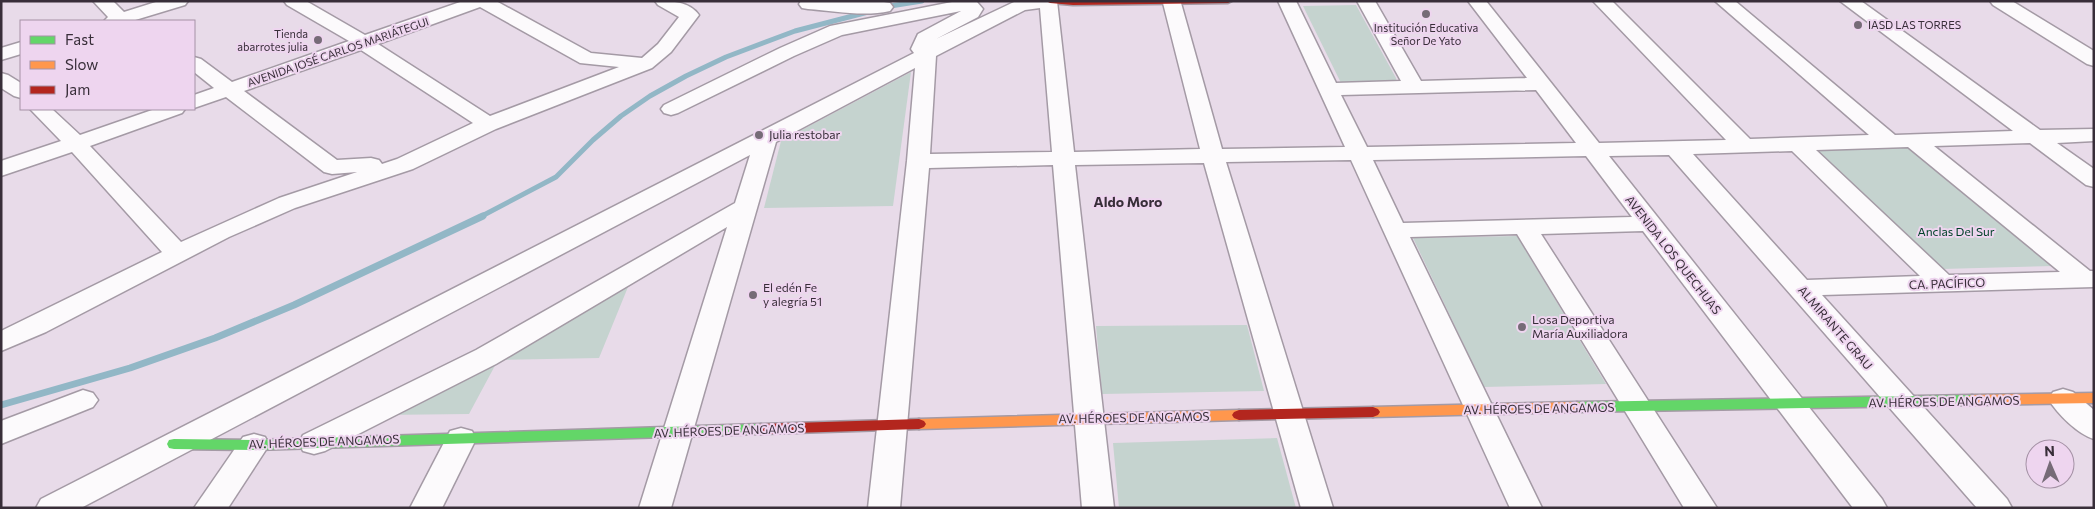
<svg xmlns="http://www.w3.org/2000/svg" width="2095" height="509" viewBox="0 0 2095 509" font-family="Commissioner,sans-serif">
<rect width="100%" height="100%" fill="#e8dbe9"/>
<g fill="#c5d3cf">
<path d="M1356,5L1396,78L1397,83H1341L1303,6Z"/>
<path d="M911,72L893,206L764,208L781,141Z"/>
<path d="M1910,146L2054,266L1942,269L1813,149Z"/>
<path d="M1517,236L1606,384L1484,387L1413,238Z"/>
<path d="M628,287L599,358L498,360L469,414L380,415L498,360Z"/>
<path d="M1247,325L1264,391L1102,394L1096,326Z"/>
<path d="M1277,438L1296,508H1119L1113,443Z"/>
</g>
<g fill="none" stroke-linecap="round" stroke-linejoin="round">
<g stroke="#92b7c6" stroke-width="5">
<path d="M884,7L922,1"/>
<path d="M480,217L556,177L593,140L621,116L650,96L686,76L726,57L795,31L872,11"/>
</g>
<path stroke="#92b7c6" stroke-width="7" d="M1,405L130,368L215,338L294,305L483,216"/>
<defs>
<g id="street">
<path d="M93,1H113L124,12L159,1H188L185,5L132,21H104L108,17Z"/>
<path d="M284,1H306L365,35L463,1H496L591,53L642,58L658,44L679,17L658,5L655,1C671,1 689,1 699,15L671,52L652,68L496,129L413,169L295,208L229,237L46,332L1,351V331L162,252L72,152L1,176V161L61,141L30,109H52L80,135L155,109H185L182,113L90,146L181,242L279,198L357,172L332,174L324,172L226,97L194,108V95L214,88L194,72V57L201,59L232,82L349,41L287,5ZM480,7L580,63L619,67L490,116L378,44ZM361,50L473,123L397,159L382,164L379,160L371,158L337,160L244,91Z"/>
<path d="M801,1L884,2L890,3L893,7L890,11C864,17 834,11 808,9L802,8L799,4Z"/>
<path d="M957,1L977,2L983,9L978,17L936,39L1014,2L1057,1L1074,152L1200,149L1163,3L1164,1H1180L1181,3L1222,149L1345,147L1278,1H1296L1336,83L1401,81L1357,1H1375L1421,81L1527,78L1468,1H1486L1599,143L1726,140L1593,1H1612L1750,139L1869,135L1715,1H1735L1895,135L2013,131L1840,1H1861L2040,130L2094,129V141L2057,143L2094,169V187L2086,185L2030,143L1934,146L2090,271H2094V287L1822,295L2007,499L2012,508H1977L1669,155L1609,156L1882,499L1887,508H1853L1643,231L1541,234L1717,508H1684L1517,234L1410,237L1542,508H1510L1351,160L1226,162L1333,508H1301L1204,163L1075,165L1114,508H1082L1053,165L929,168L900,508H868L907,161L915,68L776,142L671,508H639L727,227L496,364L325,451L314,454L303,451L299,443L303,435L476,350L735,203L750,155L81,508H36L41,499L914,53L911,49L918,34L961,11L842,35L794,56L678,113L671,115L664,113L661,109L664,105L780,48L830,26ZM1040,8L1052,152L930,154L936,56L1025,10ZM1536,90L1576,143L1367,147L1341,95ZM1908,147L2060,272L1949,275L1816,150ZM1792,151L1920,276L1807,280L1693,154ZM1586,156L1632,217L1403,223L1373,160Z"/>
<path d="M1990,1H2012L2094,51V66L2087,64L1993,5Z"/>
<path d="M21,42V54L1,60V48Z"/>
<path d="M1,73L8,75L21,83V98L14,96L1,88Z"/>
<path d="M2063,389L2073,392L2094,410V439C2077,434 2058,414 2048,399L2053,392Z"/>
<path d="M83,390L93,393L98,400L93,407L1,444V421Z"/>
<path d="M461,428L472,431L476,439L442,508H410L450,431Z"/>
<path d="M254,434L265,437L269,445L228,508H194L243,437Z"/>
</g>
<g id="fast">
<path d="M1972,395L1977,397L1979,400L1977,403L1972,405L1577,412L1572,410L1570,407L1572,404L1577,402Z"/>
<path d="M761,424L766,426L768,429L766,432L761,434L254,450L174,449L169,448L167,444L169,440L174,439L254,440Z"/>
</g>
<g id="slow">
<path d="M2094,393V403L1972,405L1967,403L1965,400L1967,397L1972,395Z"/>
<path d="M1577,402L1582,404L1584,407L1582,410L1577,412L1373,417L1368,415L1366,412L1368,409L1373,407Z"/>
<path d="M1239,410L1244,412L1246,415L1244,418L1239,420L919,429L914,427L912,424L914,421L919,419Z"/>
</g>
<g id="jam">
<path d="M1046,1H1232L1228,3L1073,5L1050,3Z"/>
<path d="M1373,407L1378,409L1380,412L1378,415L1373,417L1239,420L1234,418L1232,415L1234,412L1239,410Z"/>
<path d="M919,419L924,421L926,424L924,427L919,429L761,434L756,432L754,429L756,426L761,424Z"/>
</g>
</defs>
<use href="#street" stroke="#a49aa5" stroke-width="3"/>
<use href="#fast" stroke="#a49aa5" stroke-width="3"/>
<use href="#slow" stroke="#a49aa5" stroke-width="3"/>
<use href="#jam" stroke="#a49aa5" stroke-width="3"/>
<use href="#street" fill="#fcfafc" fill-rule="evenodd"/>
<use href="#fast" fill="#63d668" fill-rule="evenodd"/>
<use href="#slow" fill="#ff974d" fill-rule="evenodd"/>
<use href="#jam" fill="#b3261e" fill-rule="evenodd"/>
</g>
<g fill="#766b77" stroke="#eed5ef" stroke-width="2">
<circle cx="1426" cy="14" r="5"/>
<circle cx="1858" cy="25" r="5"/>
<circle cx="318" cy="40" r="5"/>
<circle cx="759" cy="135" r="5"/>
<circle cx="753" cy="295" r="5"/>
<circle cx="1522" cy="327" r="5"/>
</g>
<g text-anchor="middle" stroke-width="4" stroke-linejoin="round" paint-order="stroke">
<g font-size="11" fill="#382e39" stroke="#eed5ef" text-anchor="start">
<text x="1868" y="29">IASD LAS TORRES</text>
<text x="1426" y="32" text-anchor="middle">Institución Educativa<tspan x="1426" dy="13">Señor De Yato</tspan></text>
<text x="308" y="38" text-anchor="end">Tienda<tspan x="308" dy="13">abarrotes julia</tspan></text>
</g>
<g font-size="11" fill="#382e39" stroke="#eed5ef">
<text transform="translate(338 52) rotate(-19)" y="4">AVENIDA JOSÉ CARLOS MARIÁTEGUI</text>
</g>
<g font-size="12" fill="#382e39" stroke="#eed5ef" text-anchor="start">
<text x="769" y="139">Julia restobar</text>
<text x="763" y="292">El edén Fe<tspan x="763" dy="14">y alegría 51</tspan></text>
<text x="1532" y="324">Losa Deportiva<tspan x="1532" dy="14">María Auxiliadora</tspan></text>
</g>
<g font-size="12" fill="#004229" stroke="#eed5ef">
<text x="1956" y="236">Anclas Del Sur</text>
</g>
<g font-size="12" fill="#382e39" stroke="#eed5ef">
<text transform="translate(1673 255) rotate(52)" y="4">AVENIDA LOS QUECHUAS</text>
<text transform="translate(1947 284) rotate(-2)" y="4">CA. PACÍFICO</text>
<text transform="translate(1835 328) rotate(49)" y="4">ALMIRANTE GRAU</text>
<text transform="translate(1944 402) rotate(-1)" y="4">AV. HÉROES DE ANGAMOS</text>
<text transform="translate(1539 409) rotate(-1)" y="4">AV. HÉROES DE ANGAMOS</text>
<text transform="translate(1134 418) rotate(-1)" y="4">AV. HÉROES DE ANGAMOS</text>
<text transform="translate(729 431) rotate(-2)" y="4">AV. HÉROES DE ANGAMOS</text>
<text transform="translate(324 442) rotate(-2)" y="4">AV. HÉROES DE ANGAMOS</text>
</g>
<g font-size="14" font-weight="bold" fill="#382e39" stroke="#eed5ef">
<text x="1128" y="207">Aldo Moro</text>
</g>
</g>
<rect width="2095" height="509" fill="none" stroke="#382e39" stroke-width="5"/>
<rect x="20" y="20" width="175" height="90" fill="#eed5ef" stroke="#a592a6"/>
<rect x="30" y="36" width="25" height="8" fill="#63d668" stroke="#a592a6"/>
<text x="65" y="45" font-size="15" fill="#382e39">Fast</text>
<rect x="30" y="61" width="25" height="8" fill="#ff974d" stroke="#a592a6"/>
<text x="65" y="70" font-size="15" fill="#382e39">Slow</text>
<rect x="30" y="86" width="25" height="8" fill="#b3261e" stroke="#a592a6"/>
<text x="65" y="95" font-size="15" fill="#382e39">Jam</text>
<g transform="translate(2050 464) rotate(358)"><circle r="24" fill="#eed5ef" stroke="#a592a6"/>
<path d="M0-4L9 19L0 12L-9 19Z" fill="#766b77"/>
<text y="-8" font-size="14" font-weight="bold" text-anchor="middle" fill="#382e39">N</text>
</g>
</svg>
